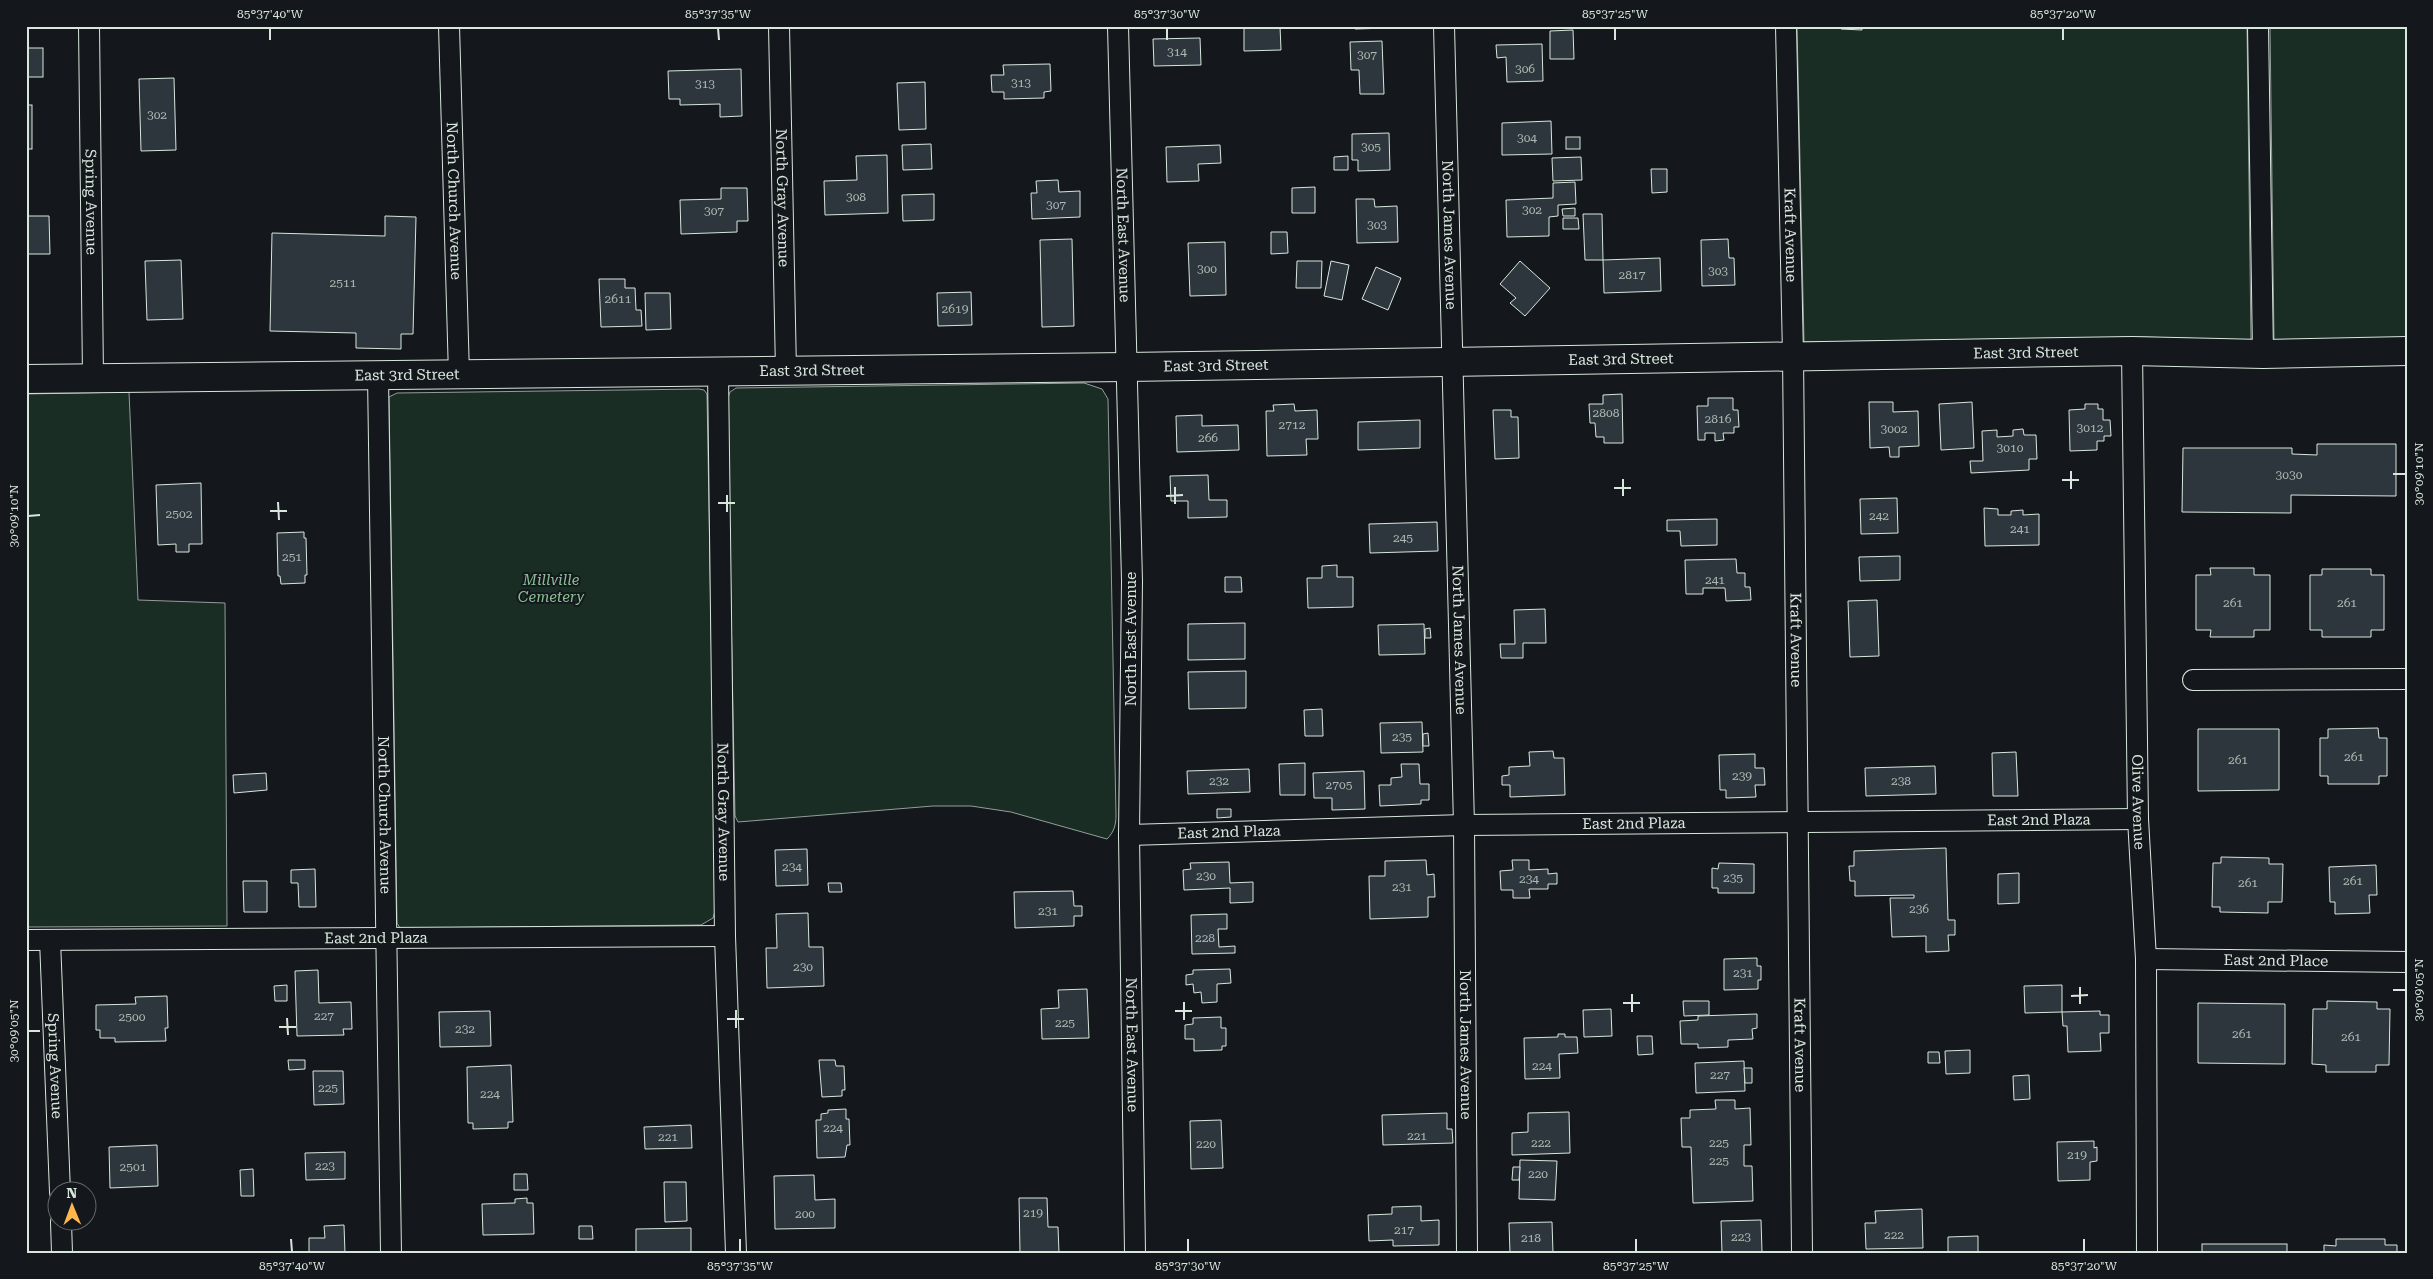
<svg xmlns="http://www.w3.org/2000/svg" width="2433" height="1279" viewBox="0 0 2433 1279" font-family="'Roboto Serif',serif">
<rect width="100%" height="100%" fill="#14181c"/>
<g fill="#1a2d24" stroke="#939e99">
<path d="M1797,26H2247L2251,340L2143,337L1804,342Z"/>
<path d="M2270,26H2407V338L2274,340Z"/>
<path d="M1084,383L1102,389L1108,399L1116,815C1116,825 1114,832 1107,839L1011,812L971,806H933L738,822L735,816L727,400L730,392L736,388Z"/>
<path d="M699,389L704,390L707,394L716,907L713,918L701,925L400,928L397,923L389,397L397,393Z"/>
<path d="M129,392L138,600L225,603L227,926L26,927V394Z"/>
</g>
<g fill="#2c363c" stroke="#d8e6dc">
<path d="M1244,26H1280L1281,50L1244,51Z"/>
<path d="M1355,26H1389V28L1355,29Z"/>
<path d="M1841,26H1862V30L1841,29Z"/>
<path d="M1573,30L1574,59H1550V31Z"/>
<path d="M1200,38L1201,65L1154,66L1153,39Z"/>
<path d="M1382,41L1384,94H1360L1359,70H1351L1350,42Z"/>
<path d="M1542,44L1543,81L1507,82L1506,57L1497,58L1496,45Z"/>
<rect x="26" y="48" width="17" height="29"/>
<path d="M1050,64L1051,91L1044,92V98L1004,99V92H992L991,75H1004L1003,65Z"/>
<path d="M741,69L742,116L720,117V104L680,105V99H669L668,71Z"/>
<path d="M174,78L176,150L141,151L139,79Z"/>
<path d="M925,82L926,129L899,130L897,83Z"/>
<rect x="26" y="105" width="6" height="44"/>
<path d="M1551,121L1552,154L1502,155V123Z"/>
<path d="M1389,133L1390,170L1358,171V160H1352V134Z"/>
<rect x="1566" y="137" width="14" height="12"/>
<path d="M931,144L932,169L903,170L902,145Z"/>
<path d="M1220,145L1221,163L1198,164L1199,181L1167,182L1166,147Z"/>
<path d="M887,155L888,213L825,215L824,181L857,180L856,156Z"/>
<path d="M1348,156V170H1334V157Z"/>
<path d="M1581,157L1582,180L1553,181L1552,158Z"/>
<path d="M1651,169H1667V192L1652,193Z"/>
<path d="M1058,180L1059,192L1080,191V217L1032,219L1031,193H1037L1036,181Z"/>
<path d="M1575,182L1576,204L1558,205V216L1549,217V236L1507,237L1506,200L1553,198V183Z"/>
<path d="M1315,187V213H1292V188Z"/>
<path d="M721,188H747L748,221H737V232L681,234L680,200L721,199Z"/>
<path d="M934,194V220L903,221L902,195Z"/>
<path d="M1356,199H1374L1375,207L1397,206L1398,242L1357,243Z"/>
<path d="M1575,208V216H1563L1562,209Z"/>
<path d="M1583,214H1602L1603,260H1585Z"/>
<path d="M26,216H49L50,254H26Z"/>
<path d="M385,216L416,217L413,334H401V349L356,348V333L270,331L272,233L385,236Z"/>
<path d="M1563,218H1578L1579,229H1563Z"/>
<path d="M1271,232H1287L1288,253L1271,254Z"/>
<path d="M1072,239L1074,326L1042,327L1040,240Z"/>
<path d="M1728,239L1729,258H1734L1735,285L1702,286L1701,240Z"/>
<path d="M1225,242L1226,295L1190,296L1188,243Z"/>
<path d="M1660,258L1661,291L1604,293L1603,260Z"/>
<path d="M181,260L183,319L147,320L145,261Z"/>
<path d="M1297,261H1322L1321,288H1296Z"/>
<path d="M1331,261L1349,265L1342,300L1324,296Z"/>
<path d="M1520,261L1550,288L1525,316L1510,303L1516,298L1500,284Z"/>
<path d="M1376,267L1401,278L1388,310L1362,299Z"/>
<path d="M599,279H625V288H635L636,310H641L642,326L601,327Z"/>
<path d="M971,292L972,325L938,326L937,293Z"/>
<path d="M645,293H670L671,329L646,330Z"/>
<path d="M1622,394L1623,443H1604V437H1596L1595,423H1590L1589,404H1603V395Z"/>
<path d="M1708,398H1733V410H1738L1739,427H1734V433H1723L1724,440L1715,441V433H1705V440H1698L1697,406H1708Z"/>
<path d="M1869,402H1893V412L1918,411L1919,446L1899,447V457H1890L1889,447L1870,448Z"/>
<path d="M1972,402L1974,448L1941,450L1939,404Z"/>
<path d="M1294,404L1295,411L1317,410L1318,439H1306L1307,455L1267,456L1266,411H1274L1273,405Z"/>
<path d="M2085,404H2098V409H2103V420H2110L2111,436H2104V441H2097V450L2070,451L2069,410L2085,409Z"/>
<path d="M1493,410H1511V417H1518L1519,458L1495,459Z"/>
<path d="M1202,415V426L1238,425L1239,450L1177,452L1176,416Z"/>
<path d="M1420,420V448L1358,450V422Z"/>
<path d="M2023,429L2024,435H2036L2037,459H2029V470L1971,473L1970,461H1983L1982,431L1997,430V437L2013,436V430Z"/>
<path d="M2317,444H2396V496L2291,495V513L2182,512L2183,448H2292V454L2317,455Z"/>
<path d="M1208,475L1209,500H1227V517L1188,518V501H1171L1170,476Z"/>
<path d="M201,483L202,544H189V552H176V544L158,545L156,485Z"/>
<path d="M1897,498L1898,533L1861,534L1860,499Z"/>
<path d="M1984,508L1998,509V515H2011V511L2023,510V515L2039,514V545L1985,546Z"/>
<path d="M1717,519V545L1681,546L1680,531H1667V520Z"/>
<path d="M1437,522L1438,551L1370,553L1369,524Z"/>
<path d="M304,532V538H306L307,575H305V583L281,584L280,576H278L277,533Z"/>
<path d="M1900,556V580L1860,581L1859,557Z"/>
<path d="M1736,559L1737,573H1745V587H1750L1751,600L1726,601L1725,588H1703V594H1686L1685,560Z"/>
<path d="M1337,565V577H1353V607L1308,608L1307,578H1322V566Z"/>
<path d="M2210,568H2254V575H2270V630H2254V637H2210L2211,630H2196V575H2211Z"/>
<path d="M2322,569H2371V575H2384V630H2371V637H2322V630H2310V575H2322Z"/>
<path d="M1225,577H1241L1242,592H1225Z"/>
<path d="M1877,600L1879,656L1850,657L1848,601Z"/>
<path d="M1545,609L1546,643H1523V658H1501L1500,644H1515L1514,610Z"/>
<path d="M1245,623V659L1188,660V624Z"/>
<path d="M1424,624L1425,654L1379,655L1378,625Z"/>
<path d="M1430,628L1431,638H1425V629Z"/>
<path d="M1246,671V708L1189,709L1188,672Z"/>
<path d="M1322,709L1323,736H1305L1304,710Z"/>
<path d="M1422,722L1423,752L1381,753L1380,723Z"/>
<path d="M2378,728L2379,738H2387V776H2379V784H2328V776H2320V738H2328V729Z"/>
<path d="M2198,729H2279V790L2198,791Z"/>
<path d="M1428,733L1429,746H1423V734Z"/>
<path d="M1553,751L1554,758H1564L1565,795L1510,797V785H1502V776L1509,775V767L1530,766L1529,752Z"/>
<path d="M2016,752L2018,796H1993L1992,753Z"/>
<path d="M1755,754V768H1764L1765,785H1755L1756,797L1726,798V790H1720L1719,755Z"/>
<path d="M1305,763V795H1280L1279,764Z"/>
<path d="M1401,764H1419L1420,784H1429V800H1421V804L1380,806L1379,785H1391V778L1402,777Z"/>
<path d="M1935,766L1936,794L1866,796L1865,768Z"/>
<path d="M1249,769L1250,792L1188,794L1187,771Z"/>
<path d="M1364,771L1365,809L1332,810V798H1314L1313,773Z"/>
<path d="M266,773L267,790L234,793L233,775Z"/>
<path d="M1217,809H1231V817L1217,818Z"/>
<path d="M1946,848L1948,920H1955V935H1948L1949,951L1926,952V936L1892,937L1890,898H1914V895L1855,896V881H1850L1849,866H1854V851Z"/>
<path d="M807,849L808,885L776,886L775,850Z"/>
<path d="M2221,857L2269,858V864H2283L2282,902H2268V913L2220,912V907H2212L2213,863H2221Z"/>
<path d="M1426,860L1427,875L1434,874L1435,897H1428V917L1370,919L1369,876H1385V861Z"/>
<path d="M1512,860H1529V870L1548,869V874L1557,873V884H1548V889H1529L1530,898H1513V890H1501L1500,871L1513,870Z"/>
<path d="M1229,862L1230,883L1253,882V902L1230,903V888L1184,890L1183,870L1191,869L1190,863Z"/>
<path d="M1719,863L1754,864V893H1718V888H1712V868L1718,869Z"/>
<path d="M2376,865L2377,895H2369L2370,913L2335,914V902H2330L2329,867Z"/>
<path d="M315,869L316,907H299L298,883H291V870Z"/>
<path d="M2019,873V903L1998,904V874Z"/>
<path d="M243,881H267V912H244Z"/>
<path d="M828,883H841L842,892H829Z"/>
<path d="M1073,891L1074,906H1082V916H1074V926L1015,928L1014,892Z"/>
<path d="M808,913L809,947H823L824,986L767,988L766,948H777L776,914Z"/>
<path d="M1227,914V929H1218L1219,947L1235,946V953L1192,954L1191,915Z"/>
<path d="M1757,958V966H1761V980H1758V989L1724,990V959Z"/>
<path d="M1230,969L1231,983L1217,984V1002L1202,1003L1201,992L1194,993L1193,984L1186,985V975L1193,974V970Z"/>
<path d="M318,970L319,1003L351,1002L352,1029H343L344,1035L297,1036L295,971Z"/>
<path d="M287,985V1001H275L274,986Z"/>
<path d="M2062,985V1012L2025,1013L2024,986Z"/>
<path d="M1087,989L1089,1038L1042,1039L1041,1009L1059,1008L1058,990Z"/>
<path d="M167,996L168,1028H165L166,1041L115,1042V1038H100V1030H96V1005L136,1004L135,997Z"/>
<path d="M1683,1001H1709V1015L1684,1016Z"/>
<path d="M2327,1001L2377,1002V1009H2390L2389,1065H2376V1072H2326V1065L2312,1064L2313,1009H2327Z"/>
<path d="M2198,1003L2285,1004V1064L2198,1063Z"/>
<path d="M1611,1009L1612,1036L1584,1037L1583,1010Z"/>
<path d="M490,1011L491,1046L440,1047L439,1012Z"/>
<path d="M2100,1011V1015H2109V1033H2100L2101,1051L2068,1052L2067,1026H2063L2062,1012Z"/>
<path d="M1757,1014V1028L1752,1029L1753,1039L1728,1040V1047L1698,1048V1044H1681L1680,1021L1698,1020V1016Z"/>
<path d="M1221,1017V1028H1226V1046H1222V1050L1194,1051V1039H1185V1025L1193,1024V1018Z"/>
<path d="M1558,1034H1565V1037H1577L1578,1053L1559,1054L1560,1078L1525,1079L1524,1038L1558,1037Z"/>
<path d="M1637,1036H1652L1653,1054L1638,1055Z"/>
<path d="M1970,1050V1073L1946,1074L1945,1051Z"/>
<path d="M1928,1052H1939L1940,1063H1928Z"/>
<path d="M288,1060H305V1069L289,1070Z"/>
<path d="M819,1060H835L836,1066H844L845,1090H842V1096L822,1097Z"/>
<path d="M1744,1061L1745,1091L1696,1093L1695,1063Z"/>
<path d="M511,1065L513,1122H508V1128L473,1129V1123H468L467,1067Z"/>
<path d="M1744,1068H1752V1083H1745Z"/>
<path d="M313,1071H343L344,1104L314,1105Z"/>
<path d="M2029,1075L2030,1099L2014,1100L2013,1076Z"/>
<path d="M1715,1100H1735V1109L1750,1108L1751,1145H1744V1166H1752L1753,1201L1693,1203L1691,1147H1682L1681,1118H1690V1110L1716,1109Z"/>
<path d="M846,1109V1119H849L850,1145H847L845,1157L817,1158L816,1120H821V1114L828,1113V1110Z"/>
<path d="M1569,1112L1570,1153L1512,1155V1133L1528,1132V1113Z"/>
<path d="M1447,1113V1129H1452L1453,1143L1383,1145L1382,1115Z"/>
<path d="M1221,1120L1223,1168L1191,1169L1190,1121Z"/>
<path d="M691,1125L692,1148L645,1149L644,1127Z"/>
<path d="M2094,1141V1148L2097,1147V1161L2090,1162V1180L2058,1181L2057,1142Z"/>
<path d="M157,1145L158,1186L110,1188L109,1147Z"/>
<path d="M345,1152V1179L306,1180L305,1153Z"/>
<path d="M1520,1160L1557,1161L1555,1200L1519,1199Z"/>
<path d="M1513,1167H1520L1519,1180H1512Z"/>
<path d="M253,1169L254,1196H241L240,1170Z"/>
<path d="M514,1174H527L528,1190H514Z"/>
<path d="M814,1175L815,1200L835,1199V1228L775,1229L774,1176Z"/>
<path d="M664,1182H686L687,1221L665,1222Z"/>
<path d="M527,1198V1203H533L534,1234L483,1235L482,1204L515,1203V1199Z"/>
<path d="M1019,1198H1047L1048,1227H1058L1059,1253H1020Z"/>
<path d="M1421,1206V1221L1439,1220V1245L1393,1246V1240L1369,1241L1368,1215L1392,1214V1207Z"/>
<path d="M1922,1209L1923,1248L1866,1249L1865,1223H1876L1875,1211Z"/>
<path d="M1761,1220L1762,1252L1722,1253L1721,1221Z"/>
<path d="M1552,1222L1553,1253H1510L1509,1223Z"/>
<path d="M344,1225L345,1253H309V1238H325L324,1226Z"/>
<path d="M579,1226H592L593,1239H579Z"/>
<path d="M691,1228V1253H636V1229Z"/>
<path d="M1978,1236V1252L1948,1253V1237Z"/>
<path d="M2336,1239H2385V1245H2397V1253H2324V1245L2336,1246Z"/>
<rect x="2202" y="1244" width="85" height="9"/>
</g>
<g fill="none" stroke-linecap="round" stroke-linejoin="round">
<defs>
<g id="street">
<path id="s1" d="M89,26L93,378"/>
<path id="s2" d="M449,26L459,375"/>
<path id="s3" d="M779,26L786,371"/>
<path id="s4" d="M1118,26L1132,581L1129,835L1135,1253"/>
<path id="s5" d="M1444,26L1464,825L1467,1253"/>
<path id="s6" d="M1786,26L1793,355L1802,1253"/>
<path d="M2258,26L2263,354"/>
<path id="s7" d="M2132,351L2138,819L2146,959L2147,1253"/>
<path id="s8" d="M718,372L725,936L736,1253"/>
<path id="s9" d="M378,376L391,1253"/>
<path d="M2193,680L2407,679"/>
<path id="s10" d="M1129,835L1464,825L2138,819"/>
<path id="s11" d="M26,940L725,936"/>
<path id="s12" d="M50,940L60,1192"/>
<path id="s13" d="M2146,959L2407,962"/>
<path d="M61,1222L62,1253"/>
</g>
<g id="secondary">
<path id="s14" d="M26,379L1127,367L2132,351L2263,354L2407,351"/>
</g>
</defs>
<use href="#street" stroke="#d8e6dc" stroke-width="22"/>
<use href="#secondary" stroke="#d8e6dc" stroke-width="30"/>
<use href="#street" stroke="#14181c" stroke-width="20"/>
<use href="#secondary" stroke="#14181c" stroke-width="28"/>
</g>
<path fill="none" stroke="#d8e6dc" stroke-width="2" d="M270,28V40M718,28L719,40M1167,28V40M1615,28V40M2063,28V40M2071,471V489M2393,474H2406M1623,479V496M2062,480H2079M1175,487V504M1614,488H1631M727,495V512M1166,496L1183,495M278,502L279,520M718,503H735M270,511H287M28,516L40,515M2080,987V1004M2393,990H2406M1632,994V1012M2071,996L2088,995M1184,1002V1020M1623,1003H1640M736,1010V1028M1175,1011H1192M287,1018L288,1035M727,1019H744M279,1027H296M28,1031H40M291,1239L292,1252M740,1239V1252M1188,1239V1252M1636,1239V1252M2084,1239V1252"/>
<g text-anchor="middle" stroke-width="4" stroke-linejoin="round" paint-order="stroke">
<g font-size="12" fill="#adbab4">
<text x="1177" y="56">314</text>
<text x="1367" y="59">307</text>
<text x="1525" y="73">306</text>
<text x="1021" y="87">313</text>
<text x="705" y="88">313</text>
<text x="157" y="119">302</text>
<text x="1527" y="142">304</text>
<text x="1371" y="151">305</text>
<text x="856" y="201">308</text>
<text x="1056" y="209">307</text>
<text x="1532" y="214">302</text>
<text x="714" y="215">307</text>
<text x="1377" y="229">303</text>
<text x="1207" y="273">300</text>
<text x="1718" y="275">303</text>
<text x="1632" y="279">2817</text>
<text x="343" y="287">2511</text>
<text x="618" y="303">2611</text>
<text x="955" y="313">2619</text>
<text x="1606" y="417">2808</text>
<text x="1718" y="423">2816</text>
<text x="1292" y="429">2712</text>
<text x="2090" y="432">3012</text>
<text x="1894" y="433">3002</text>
<text x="1208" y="442">266</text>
<text x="2010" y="452">3010</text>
<text x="2289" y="479">3030</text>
<text x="179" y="518">2502</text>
<text x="1879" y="520">242</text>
<text x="2020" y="533">241</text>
<text x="1403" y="542">245</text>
<text x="292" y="561">251</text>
<text x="1715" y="584">241</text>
<text x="2233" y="607">261</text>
<text x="2347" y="607">261</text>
<text x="1402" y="741">235</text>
<text x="2354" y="761">261</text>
<text x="2238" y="764">261</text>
<text x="1742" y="780">239</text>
<text x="1219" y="785">232</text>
<text x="1901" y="785">238</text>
<text x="1339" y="789">2705</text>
<text x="792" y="871">234</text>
<text x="1206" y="880">230</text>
<text x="1733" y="882">235</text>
<text x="1529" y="883">234</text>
<text x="2353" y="885">261</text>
<text x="2248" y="887">261</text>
<text x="1402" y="891">231</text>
<text x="1919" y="913">236</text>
<text x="1048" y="915">231</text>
<text x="1205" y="942">228</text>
<text x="803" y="971">230</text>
<text x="1743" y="977">231</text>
<text x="324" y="1020">227</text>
<text x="132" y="1021">2500</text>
<text x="1065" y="1027">225</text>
<text x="465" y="1033">232</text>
<text x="2242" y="1038">261</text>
<text x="2351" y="1041">261</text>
<text x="1542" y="1070">224</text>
<text x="1720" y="1079">227</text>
<text x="328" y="1092">225</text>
<text x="490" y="1098">224</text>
<text x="833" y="1132">224</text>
<text x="1417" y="1140">221</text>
<text x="668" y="1141">221</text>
<text x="1541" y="1147">222</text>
<text x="1719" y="1147">225</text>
<text x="1206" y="1148">220</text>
<text x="2077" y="1159">219</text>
<text x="1719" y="1165">225</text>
<text x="325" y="1170">223</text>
<text x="133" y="1171">2501</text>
<text x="1538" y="1178">220</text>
<text x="1033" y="1217">219</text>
<text x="805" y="1218">200</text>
<text x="1404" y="1234">217</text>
<text x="1894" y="1239">222</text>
<text x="1741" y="1241">223</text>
<text x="1531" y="1242">218</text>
</g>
<g font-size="15" fill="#d8e6dc" stroke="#14181c">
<text dy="5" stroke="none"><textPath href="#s3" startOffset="172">North Gray Avenue</textPath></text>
<text dy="5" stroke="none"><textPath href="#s2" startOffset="175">North Church Avenue</textPath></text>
<text dy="5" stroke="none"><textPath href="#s1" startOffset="176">Spring Avenue</textPath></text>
<text dy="5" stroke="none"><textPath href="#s4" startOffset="209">North East Avenue</textPath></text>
<text dy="5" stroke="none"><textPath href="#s5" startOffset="209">North James Avenue</textPath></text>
<text dy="5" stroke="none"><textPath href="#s6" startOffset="209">Kraft Avenue</textPath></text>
<text dy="5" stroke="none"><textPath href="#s14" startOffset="2000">East 3rd Street</textPath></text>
<text dy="5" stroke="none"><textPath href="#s14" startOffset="1595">East 3rd Street</textPath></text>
<text dy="5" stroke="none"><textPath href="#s14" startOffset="1190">East 3rd Street</textPath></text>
<text dy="5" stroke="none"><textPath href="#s14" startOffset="786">East 3rd Street</textPath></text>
<text dy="5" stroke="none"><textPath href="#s14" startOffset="381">East 3rd Street</textPath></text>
<text transform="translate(1131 639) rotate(-90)" y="5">North East Avenue</text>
<text dy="5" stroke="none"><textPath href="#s5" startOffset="614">North James Avenue</textPath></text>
<text dy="5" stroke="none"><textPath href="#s6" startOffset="614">Kraft Avenue</textPath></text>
<text dy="5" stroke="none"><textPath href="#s7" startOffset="451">Olive Avenue</textPath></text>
<text dy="5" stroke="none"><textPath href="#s8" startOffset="440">North Gray Avenue</textPath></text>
<text dy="5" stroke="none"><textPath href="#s9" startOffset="439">North Church Avenue</textPath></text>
<text dy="5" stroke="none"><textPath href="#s10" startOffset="910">East 2nd Plaza</textPath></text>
<text dy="5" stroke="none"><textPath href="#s10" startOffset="505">East 2nd Plaza</textPath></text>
<text dy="5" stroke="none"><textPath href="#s10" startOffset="100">East 2nd Plaza</textPath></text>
<text dy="5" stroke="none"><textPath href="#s11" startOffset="350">East 2nd Plaza</textPath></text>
<text dy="5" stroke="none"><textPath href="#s13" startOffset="130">East 2nd Place</textPath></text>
<text dy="5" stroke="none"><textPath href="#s4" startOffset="1019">North East Avenue</textPath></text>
<text dy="5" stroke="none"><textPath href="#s5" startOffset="1019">North James Avenue</textPath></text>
<text dy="5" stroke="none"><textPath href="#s6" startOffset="1019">Kraft Avenue</textPath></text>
<text dy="5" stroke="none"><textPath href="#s12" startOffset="126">Spring Avenue</textPath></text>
</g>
<g font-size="15" font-style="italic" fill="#8ac095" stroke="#14181c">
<text x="551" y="585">Millville<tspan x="551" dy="17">Cemetery</tspan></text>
</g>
</g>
<rect width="2433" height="1279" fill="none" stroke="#14181c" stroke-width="55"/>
<g transform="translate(72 1206) rotate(359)"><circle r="24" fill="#14181c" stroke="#626a69"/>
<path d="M0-4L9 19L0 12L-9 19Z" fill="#ffb74d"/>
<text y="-8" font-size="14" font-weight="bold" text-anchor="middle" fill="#d8e6dc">N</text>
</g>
<rect x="28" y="28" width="2378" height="1224" fill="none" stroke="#d8e6dc" stroke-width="2"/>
<g font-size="12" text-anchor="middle" fill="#d8e6dc">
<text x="270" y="18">85°37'40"W</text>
<text x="718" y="18">85°37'35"W</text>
<text x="1167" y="18">85°37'30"W</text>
<text x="1615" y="18">85°37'25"W</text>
<text x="2063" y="18">85°37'20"W</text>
<text transform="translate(2419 474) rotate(-90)" y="4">30°09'10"N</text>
<text transform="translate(14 516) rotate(-90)" y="4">30°09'10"N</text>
<text transform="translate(2419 990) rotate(-90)" y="4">30°09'05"N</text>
<text transform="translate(14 1031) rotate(-90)" y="4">30°09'05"N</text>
<text x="292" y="1270">85°37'40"W</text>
<text x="740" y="1270">85°37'35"W</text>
<text x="1188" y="1270">85°37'30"W</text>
<text x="1636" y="1270">85°37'25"W</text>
<text x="2084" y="1270">85°37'20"W</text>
</g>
</svg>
